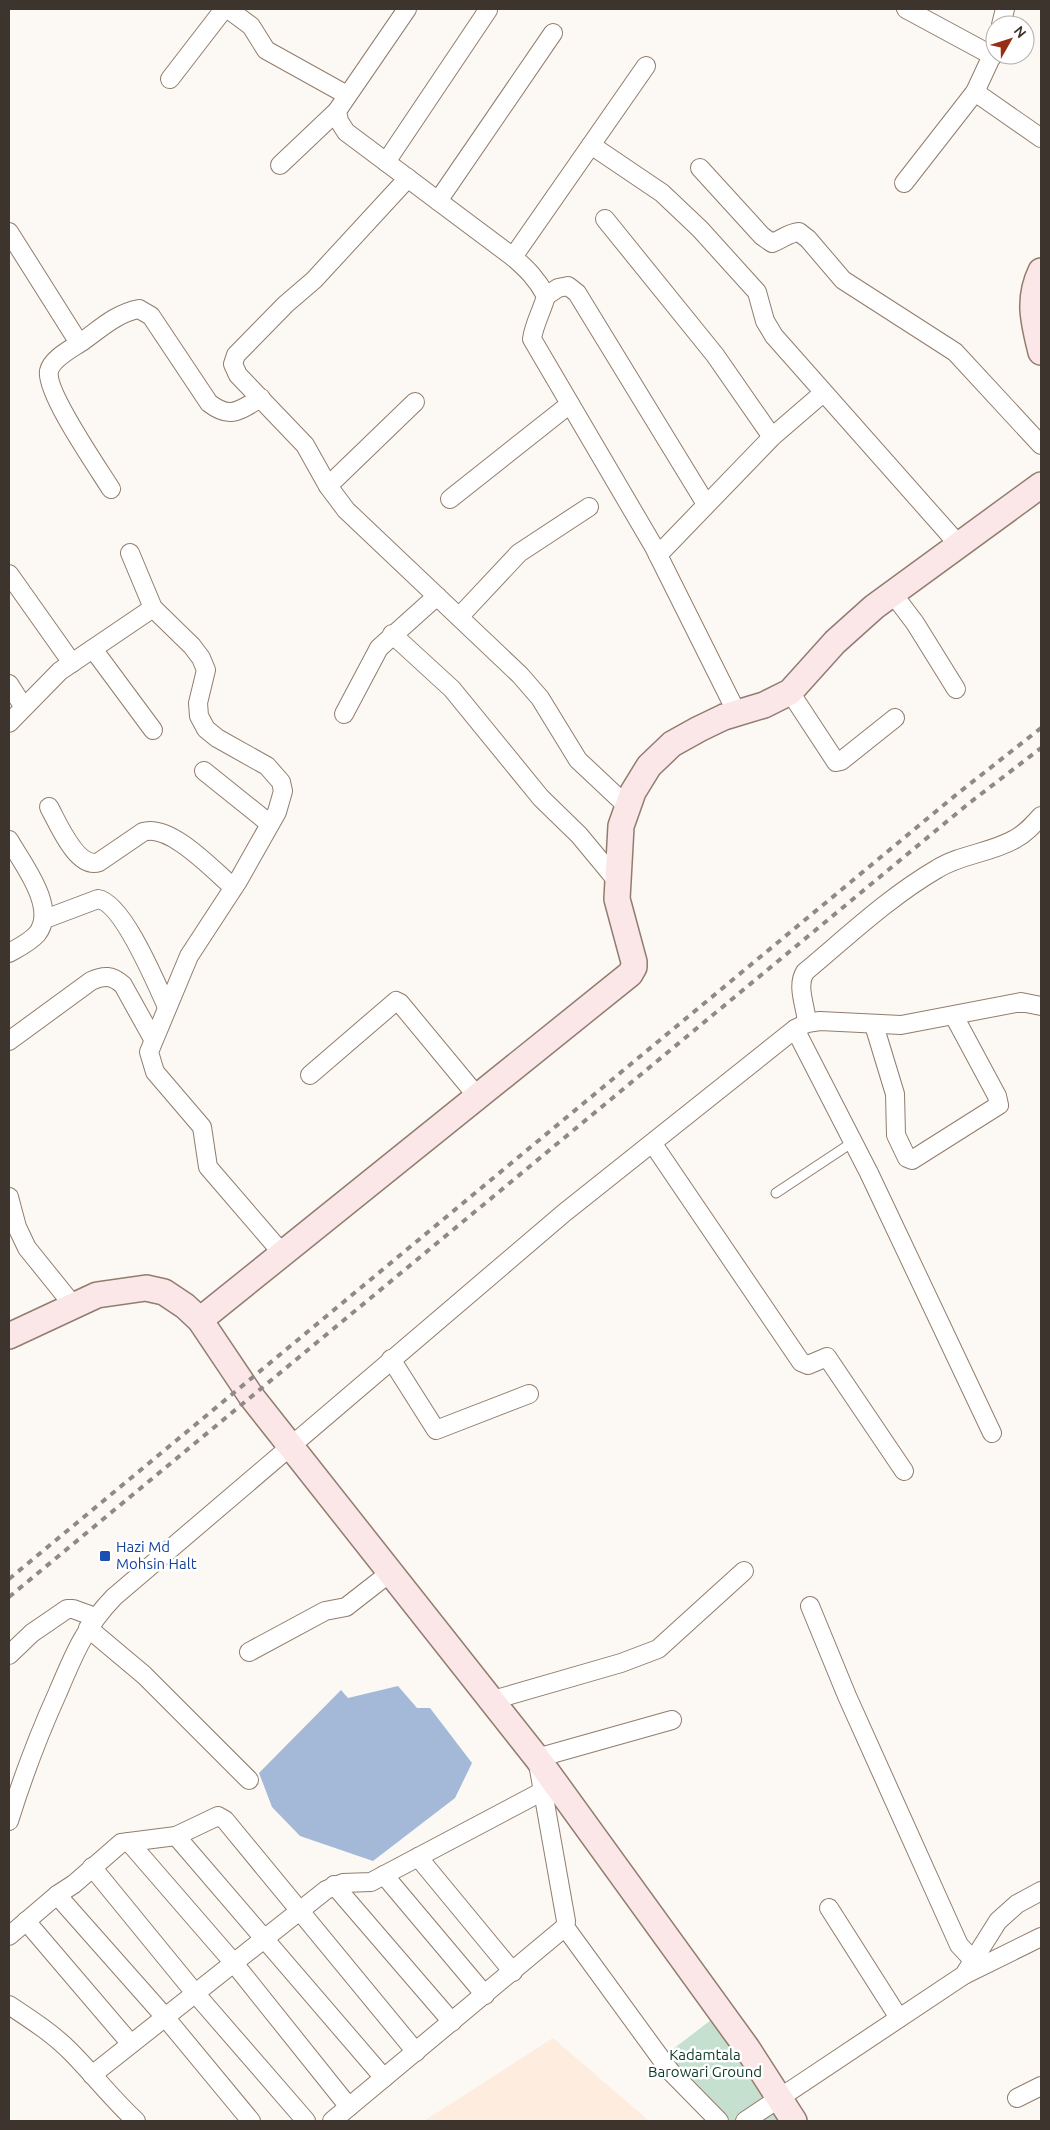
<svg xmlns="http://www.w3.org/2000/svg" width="1050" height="2130" viewBox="0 0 1050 2130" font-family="Ubuntu,sans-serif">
<rect width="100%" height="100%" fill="#fcf8f4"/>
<path fill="#feecde" d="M553,2038L649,2121H424Z"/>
<path fill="#c6e0d0" d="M711,2020L784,2121H723L660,2059Z"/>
<path fill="#a4b9d8" d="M398,1686L417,1708H430L472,1763L455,1798L373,1861L300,1836L272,1807L259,1773L341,1690L348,1698Z"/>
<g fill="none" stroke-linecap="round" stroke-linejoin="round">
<defs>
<path id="lane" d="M776,1193L853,1142"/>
<g id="street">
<path d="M228,9L251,26L266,50L347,95"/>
<path d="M407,9L337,111L339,121L346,132L513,257C527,269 537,279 546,296C542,311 534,324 532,339L654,547L737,713"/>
<path d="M906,9L993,56"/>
<path d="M1001,25L1005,9"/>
<path d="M170,79L224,9"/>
<path d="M975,92L1041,138"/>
<path d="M591,145L662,193L700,229L757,292L765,321L774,336L959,545"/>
<path d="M386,162L488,10"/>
<path d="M280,165L337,111"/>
<path d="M700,168L762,236L772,243C783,239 788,233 799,232L808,239L843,280L955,352L1041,445"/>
<path d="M408,178L314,280L286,304L236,355L233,364L238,375L305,445L328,486L346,510L520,675L540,698L578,760L628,807"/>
<path d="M904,183L975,92L995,49"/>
<path d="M438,201L553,33"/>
<path d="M605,219L715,355L772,437"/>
<path d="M9,232L79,343"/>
<path d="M513,257L646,66"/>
<path d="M546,296L558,288L568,286L577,293L706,504"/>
<path d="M328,486L415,402"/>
<path d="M111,489C98,468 45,392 49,371C52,358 73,348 83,341C101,328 117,313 139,309L151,316L209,403C231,420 239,410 261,398"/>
<path d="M450,499L570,404"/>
<path d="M130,553L153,608L192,646L201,658L206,670L198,703L199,716L206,729L217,738L267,766L281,782L283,791L277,812L238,881L189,956L149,1052L155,1072L202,1127L208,1167L282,1253"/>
<path d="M658,555L772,437L823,393"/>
<path d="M9,574L72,663"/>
<path d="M893,594L915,623L956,689"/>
<path d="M459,617L519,553L589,507"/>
<path d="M392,634L452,689L541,798L579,835L618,882"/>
<path d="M93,649L153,730"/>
<path d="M9,684L23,706"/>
<path d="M790,692L836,762L841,761L895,718"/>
<path d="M344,714L379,648L437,596"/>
<path d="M9,723L60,671L153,608"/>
<path d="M204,771L270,824"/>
<path d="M49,807C58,823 77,870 99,862L143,832C170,823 213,870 233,887"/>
<path d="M9,840C22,863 58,908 37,934C30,942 18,948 9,953"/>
<path d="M45,919L98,899C123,903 156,983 167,1007"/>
<path d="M807,1023C806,1007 796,986 805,972C847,937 889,897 937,869C961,854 991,853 1015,839C1026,833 1033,825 1041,816"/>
<path d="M874,1025L895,1094L896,1135L907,1158L912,1160L999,1105L997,1096L954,1016"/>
<path d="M795,1029L869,1173L992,1433"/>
<path d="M9,1041L91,981C104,975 112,975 123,985L153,1039"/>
<path d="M310,1075L396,1001L400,1003L477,1096"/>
<path d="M653,1144L801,1362L808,1365L827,1357L904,1471"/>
<path d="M9,1197L17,1227L27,1248L73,1305"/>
<path d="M391,1359L436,1430L529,1394"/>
<path d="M810,1606L847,1696L959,1945L973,1960"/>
<path d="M88,1628L144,1675L249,1780"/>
<path d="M249,1652L325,1611L346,1607L391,1572"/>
<path d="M9,1655L32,1633L67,1609H73L95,1617"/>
<path d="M493,1700L621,1663L658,1649L744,1571"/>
<path d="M9,1821C23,1776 39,1734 58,1692C74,1654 85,1627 114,1597L564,1213L795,1029L807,1023L820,1021L901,1025L1021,1002L1041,1006"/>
<path d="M176,1836L384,2078"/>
<path d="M129,1842L233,1962L349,2107"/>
<path d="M418,1857L513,1972"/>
<path d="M92,1867L195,1993L306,2121"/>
<path d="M384,1875L485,1995"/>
<path d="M334,1885L452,2022"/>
<path d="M57,1895L165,2017L251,2121"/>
<path d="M829,1908L899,2018"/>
<path d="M26,1921L131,2044"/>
<path d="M565,1927L670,2071L719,2121"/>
<path d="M9,1936L57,1895L74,1884L121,1843L176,1836L218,1816L225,1820L416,2052"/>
<path d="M964,1975L1041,1937"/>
<path d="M9,2005C30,2019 52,2033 70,2051C93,2074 112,2099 136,2121"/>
<path d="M92,2075L326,1890L343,1883L371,1882L543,1791"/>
<path d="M1017,2098L1041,2086"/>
<path d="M332,2121L565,1927L566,1921L537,1758L672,1720"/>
<path d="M745,2121L964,1975L998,1921L1017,1904L1041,1891"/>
</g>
<g id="secondary">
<path d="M1041,271C1027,300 1034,323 1041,352"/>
<path d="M200,1320L630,974L634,967V962L617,899L621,826L633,792L649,766L672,744L699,729L724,717L764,705L790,692L835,642L874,607L1041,485"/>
<path d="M9,1336L97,1295L146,1288L164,1292L185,1306L200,1320L251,1396L537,1758L747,2048L794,2121"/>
</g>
</defs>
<use href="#lane" stroke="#917d6d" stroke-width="11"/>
<use href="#street" stroke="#917d6d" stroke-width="20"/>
<use href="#secondary" stroke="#917d6d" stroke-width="28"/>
<use href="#lane" stroke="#fff" stroke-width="9"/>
<use href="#street" stroke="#fff" stroke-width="18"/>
<use href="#secondary" stroke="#fbe6e8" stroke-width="25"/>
<g stroke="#918a84" stroke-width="4" stroke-dasharray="6 6" stroke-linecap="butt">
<path d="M9,1579L957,794L1041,728"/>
<path d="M9,1597L968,804L1041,748"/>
</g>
</g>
<rect fill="#1a4fb4" stroke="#fff" stroke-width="2" x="99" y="1550" width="12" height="12" rx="2.5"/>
<g text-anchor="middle" stroke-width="5" stroke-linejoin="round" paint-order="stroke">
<g font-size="15" fill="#164399" stroke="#fff" text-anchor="start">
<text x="116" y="1552">Hazi Md<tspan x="116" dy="17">Mohsin Halt</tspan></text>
</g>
<g font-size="15" fill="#0b3a25" stroke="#fff">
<text x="705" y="2060">Kadamtala<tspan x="705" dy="17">Barowari Ground</tspan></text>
</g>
</g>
<rect width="1050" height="2130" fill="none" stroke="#3d342d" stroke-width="20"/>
<g transform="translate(1010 40) rotate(51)"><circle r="24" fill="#ffffff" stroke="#b1aeab"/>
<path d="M0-4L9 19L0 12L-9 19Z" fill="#972f15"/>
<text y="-8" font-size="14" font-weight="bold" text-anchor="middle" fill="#3d342d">N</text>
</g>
</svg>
